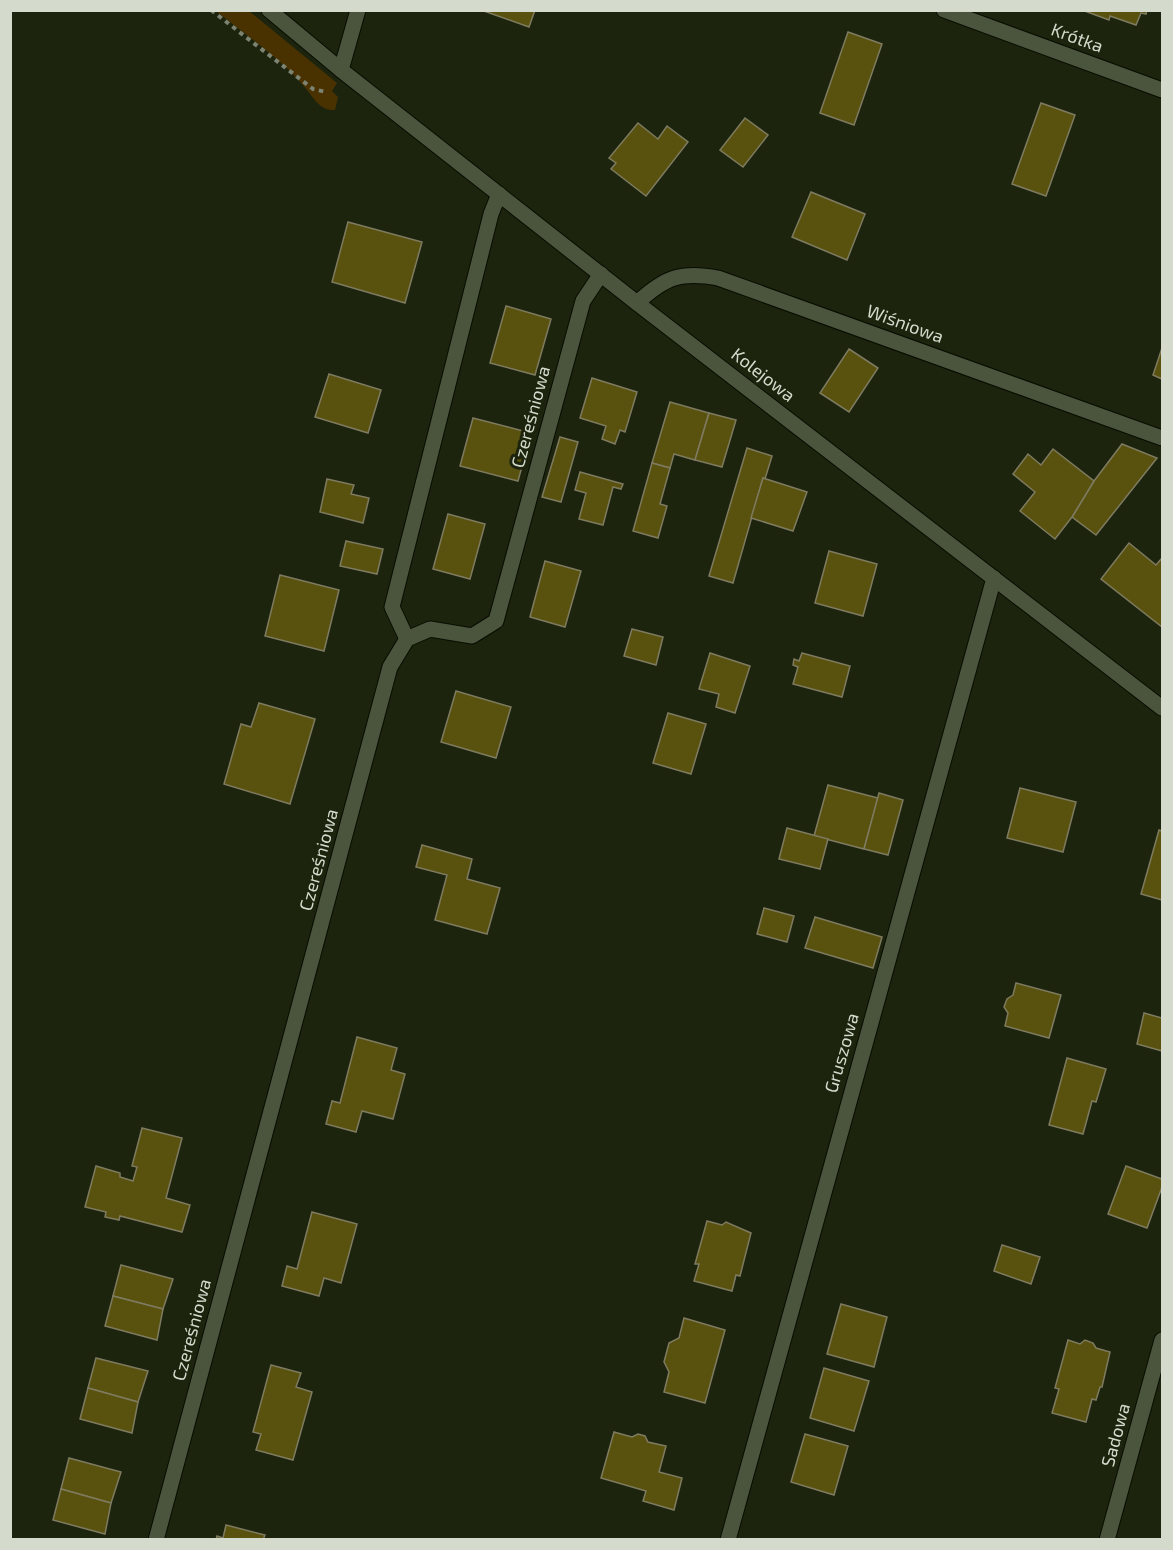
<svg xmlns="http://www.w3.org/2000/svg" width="1173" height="1550" viewBox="0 0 1173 1550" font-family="'Exo 2',sans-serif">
<rect width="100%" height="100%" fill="#1c240e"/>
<path fill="#4a3200" d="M216,11H249L337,83L332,91L338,97L335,110C321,111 315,100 307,90C282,59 247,36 216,11Z"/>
<g fill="#59510e" stroke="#7e7b60" stroke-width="1.5">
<path d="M481,10H535L529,27Z"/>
<path d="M1082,10H1147L1146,14L1141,13L1136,25L1110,16L1109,20Z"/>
<path d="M848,32L882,44L854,125L820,113Z"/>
<path d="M1041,103L1075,115L1046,196L1012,184Z"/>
<path d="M745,118L768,135L743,167L720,150Z"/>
<path d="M638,123L658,139L667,126L688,142L646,196L611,169L616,163L609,158Z"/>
<path d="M811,192L865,214L847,260L792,237Z"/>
<path d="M348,222L422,242L405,303L332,282Z"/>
<path d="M506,306L551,319L535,375L490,363Z"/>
<path d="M1162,348V379L1153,375Z"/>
<path d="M849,349L878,368L849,412L820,393Z"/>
<path d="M329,374L381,390L368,433L315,417Z"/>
<path d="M592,378L637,392L625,432L620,430L615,444L602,439L606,426L580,418Z"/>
<path d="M670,402L709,413L695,460L674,454L670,468L652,463Z"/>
<path d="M709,413L736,420L722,467L695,460Z"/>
<path d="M473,418L531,433L518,481L460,466Z"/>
<path d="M560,437L578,442L561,502L542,497Z"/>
<path d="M1122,444L1157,458L1096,535L1072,517L1094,481Z"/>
<path d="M747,448L772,456L765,479L763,478L733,583L709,576Z"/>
<path d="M1053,449L1094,481L1072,517L1055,539L1020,511L1035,492L1013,474L1028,454L1041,465Z"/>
<path d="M652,463L670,468L660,504L667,506L658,538L633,531Z"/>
<path d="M580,472L623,484L621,489L613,487L603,525L579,519L586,493L575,490Z"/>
<path d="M763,478L807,492L793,531L751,518Z"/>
<path d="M327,479L354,485L351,494L369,498L363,523L320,512Z"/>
<path d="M448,514L485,524L470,579L433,569Z"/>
<path d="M346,541L383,549L377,574L340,566Z"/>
<path d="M1129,543L1156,565L1162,558V627L1101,579Z"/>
<path d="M829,551L877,564L863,616L815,603Z"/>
<path d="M545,561L581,571L565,627L530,617Z"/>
<path d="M280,575L339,590L324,651L265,636Z"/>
<path d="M632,629L663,637L656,665L624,656Z"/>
<path d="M710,653L750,666L735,713L716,707L719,694L699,689Z"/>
<path d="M802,653L850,666L842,697L793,684L798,667L793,665L794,659L799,661Z"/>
<path d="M456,691L511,707L496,758L441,742Z"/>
<path d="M259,703L315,719L290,804L224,784L241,724L251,727Z"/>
<path d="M668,713L706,724L691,774L653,763Z"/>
<path d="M828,785L878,798L864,849L814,836Z"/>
<path d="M1020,788L1076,802L1063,852L1007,838Z"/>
<path d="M879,793L903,800L888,855L864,849Z"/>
<path d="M787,828L828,839L820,869L779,859Z"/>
<path d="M1159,830L1162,831V900L1141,894Z"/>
<path d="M422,845L472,859L467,879L500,888L487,934L435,920L447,875L416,867Z"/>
<path d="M764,908L794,916L787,942L757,934Z"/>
<path d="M815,917L882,937L873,968L805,948Z"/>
<path d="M1016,983L1061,995L1049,1038L1005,1026L1008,1013L1004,1007L1007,999L1013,995Z"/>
<path d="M1144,1013L1162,1018V1051L1137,1044Z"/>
<path d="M357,1037L397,1048L391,1070L405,1074L393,1119L362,1111L356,1132L326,1124L332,1101L340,1103Z"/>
<path d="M1067,1058L1106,1069L1096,1102L1092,1101L1083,1134L1049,1125Z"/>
<path d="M142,1128L182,1138L166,1198L190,1205L182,1232L120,1216L119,1220L105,1217L106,1212L85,1207L96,1166L120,1173V1177L133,1181L137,1167L132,1166Z"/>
<path d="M1126,1166L1162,1179V1187L1147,1228L1108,1214Z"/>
<path d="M312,1212L357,1224L341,1283L324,1278L319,1296L282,1286L287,1266L297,1269Z"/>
<path d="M707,1221L722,1225L726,1222L751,1233L740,1276L736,1275L732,1291L694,1281L699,1264H695Z"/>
<path d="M1002,1245L1040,1257L1031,1284L994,1271Z"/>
<path d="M121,1265L173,1279L163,1309L113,1296Z"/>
<path d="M113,1296L163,1309L157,1340L105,1326Z"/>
<path d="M841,1304L887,1317L874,1367L827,1354Z"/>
<path d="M684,1318L725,1330L705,1403L664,1392L669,1372L664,1362L669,1343L679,1338Z"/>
<path d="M1068,1340L1080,1344L1085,1340L1093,1343L1096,1348L1110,1352L1102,1387H1100L1096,1400L1092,1399L1086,1422L1052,1413L1059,1389L1055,1388Z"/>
<path d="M96,1358L148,1371L138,1402L88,1388Z"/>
<path d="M271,1365L301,1373L296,1387L312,1392L293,1460L256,1450L261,1434L253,1432Z"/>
<path d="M824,1368L869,1381L854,1431L810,1418Z"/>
<path d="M88,1388L138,1402L132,1433L80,1419Z"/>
<path d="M614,1432L632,1437L638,1434L645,1436L648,1442L666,1446L659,1472L682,1478L674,1510L643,1501L646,1491L601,1478Z"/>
<path d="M805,1434L848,1446L834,1495L791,1482Z"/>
<path d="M69,1458L121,1472L111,1503L61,1489Z"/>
<path d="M61,1489L111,1503L105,1534L53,1520Z"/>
<path d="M226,1525L265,1535L263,1540H216L217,1536L223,1538Z"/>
</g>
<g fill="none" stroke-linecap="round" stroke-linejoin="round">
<defs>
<g id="minor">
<path d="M269,10L341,70L637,303L1162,708"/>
<path d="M944,10L1162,90"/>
<path d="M341,70L358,10"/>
<path d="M637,303C665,277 681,271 718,278L1162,438"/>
<path d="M407,639L392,607L491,214L499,194"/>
<path d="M156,1540L390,667L407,639L430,629L472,636L496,621L583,301L601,274"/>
<path d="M728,1540L994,578"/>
<path d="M1107,1540L1162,1340"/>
</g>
</defs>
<use href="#minor" stroke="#070d00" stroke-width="17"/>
<path stroke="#7c8371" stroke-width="4" stroke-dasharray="4.5 4.5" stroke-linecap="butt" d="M211,10L313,89L326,92"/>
<use href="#minor" stroke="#4b543c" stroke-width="15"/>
</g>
<g text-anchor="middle" stroke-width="6" stroke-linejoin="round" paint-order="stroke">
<g font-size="18" fill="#d4dacc" stroke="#1c240e">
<text transform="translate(1077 38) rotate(20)" y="6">Krótka</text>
<text transform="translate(905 324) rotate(20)" y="6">Wiśniowa</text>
<text transform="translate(763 375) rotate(38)" y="6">Kolejowa</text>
<text transform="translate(531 417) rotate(-75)" y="6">Czereśniowa</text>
<text transform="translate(319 860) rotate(-75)" y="6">Czereśniowa</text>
<text transform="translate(842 1053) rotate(-74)" y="6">Gruszowa</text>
<text transform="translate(192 1330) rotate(-75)" y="6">Czereśniowa</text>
<text transform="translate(1116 1435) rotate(-75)" y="6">Sadowa</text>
</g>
</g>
<rect width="1173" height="1550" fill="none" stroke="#d4dacc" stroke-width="24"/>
</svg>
